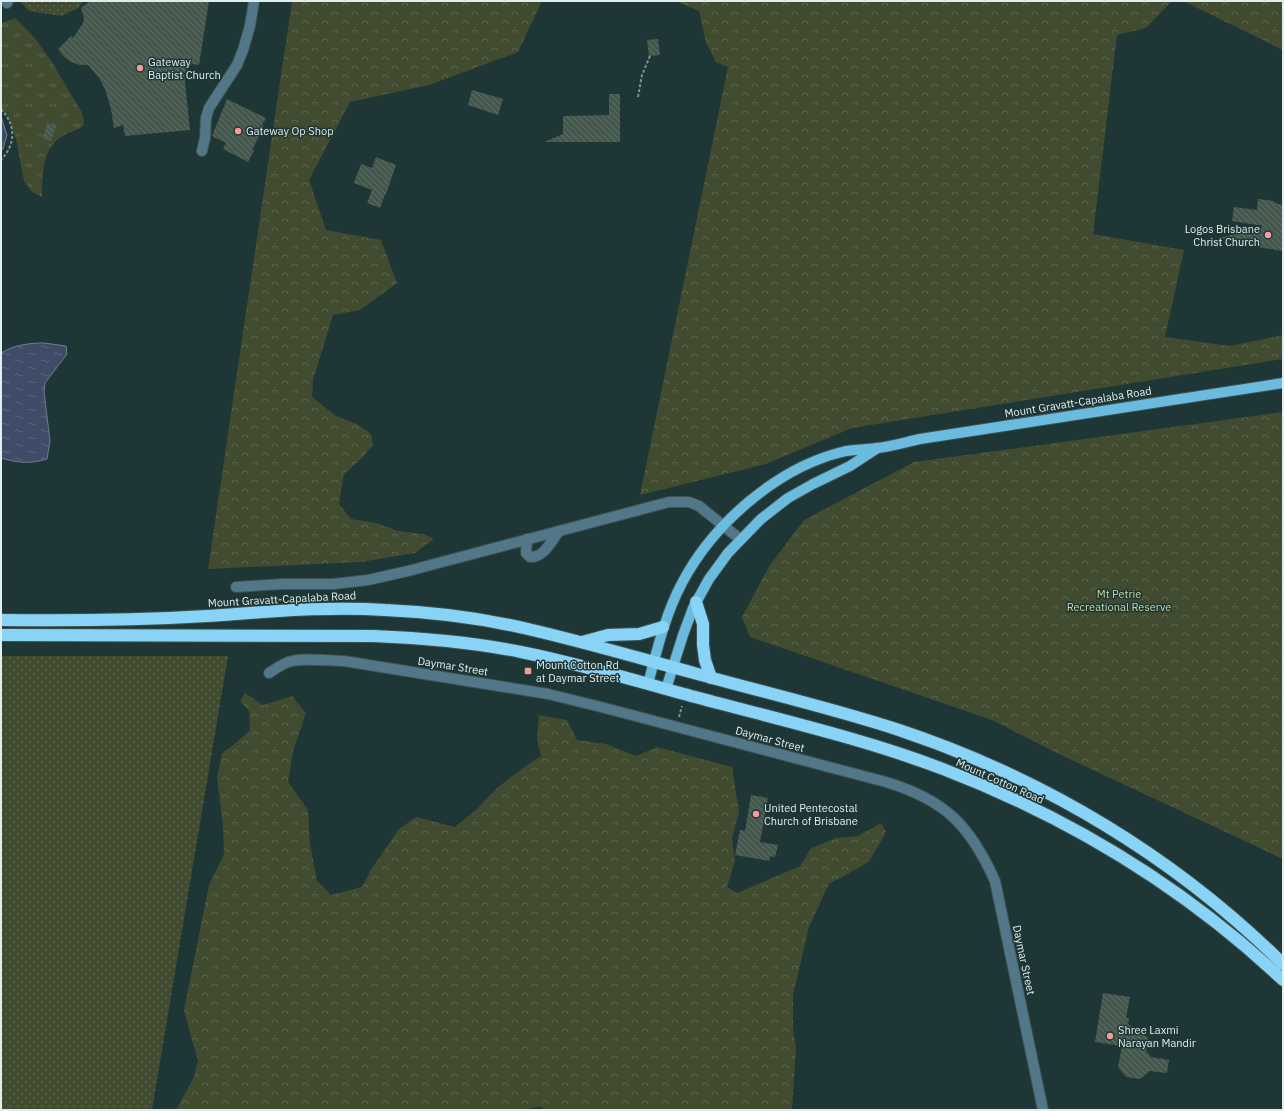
<svg xmlns="http://www.w3.org/2000/svg" width="1284" height="1111" viewBox="0 0 1284 1111" font-family="'IBM Plex Sans',sans-serif">
<defs>
<pattern id="grass-tufts" width="24" height="20" patternUnits="userSpaceOnUse"><rect width="24" height="20" fill="#414b30"/><path d="M3 7l-1-3M5 7V3M7 7l1-3M15 17l-1-3M17 17v-4M19 17l1-3" fill="none" stroke="#5c654e"/></pattern>
<pattern id="forest-crowns" width="20" height="18" patternUnits="userSpaceOnUse"><rect width="20" height="18" fill="#414b30"/><path d="M2 6a3 3 0 1 1 6 0M12 15a3 3 0 1 1 6 0" fill="none" stroke="#5c654e"/></pattern>
<pattern id="park-dots" width="8" height="8" patternUnits="userSpaceOnUse"><rect width="8" height="8" fill="#414b30"/><path d="M2 2h.1M6 6h.1" fill="none" stroke="#5c654e" stroke-width="1.8" stroke-linecap="round"/></pattern>
<pattern id="water-ripples" width="26" height="14" patternUnits="userSpaceOnUse"><rect width="26" height="14" fill="#3e4c68"/><path d="M2 4q2-2 4 0t4 0M15 11q2-2 4 0t4 0" fill="none" stroke="#5a667e"/></pattern>
<pattern id="building-back-hatch" width="6" height="6" patternUnits="userSpaceOnUse"><rect width="6" height="6" fill="#45584d"/><path d="M-1 5l2 2M0 0l6 6M5-1l2 2" fill="none" stroke="#607067"/></pattern>
</defs>
<rect width="100%" height="100%" fill="#1e3635"/>
<path fill="url(#grass-tufts)" d="M15,18L34,37L52,62L81,111L84,120L83,126C77,131 68,132 61,137C41,150 43,176 42,197L32,192L24,181L16,139L8,116L1,109V23Z"/>
<g fill="url(#forest-crowns)">
<path d="M292,1H542L518,52L429,85L350,102L309,180L326,230L381,240L397,283L360,310L333,315L313,380L312,397L336,416L357,424L371,434L373,445L361,459L344,474L339,504L351,519L376,523L398,531L424,534L434,539L415,553L361,562L208,569Z"/>
<path d="M676,1H1172L1146,28L1117,35L1093,234L1184,250L1165,337L1230,346L1283,335V359L852,428L766,464L640,495L728,67L716,62L706,43L699,11Z"/>
<path d="M1183,1H1283V50Z"/>
<path d="M1283,412V859L1063,756L992,720L750,637L742,617L770,565L804,520L914,462Z"/>
<path d="M245,693L263,705L292,696L306,713L293,751L288,782L308,810L310,844L317,881L331,895L362,887L372,868L399,829L416,817L455,827L476,810L497,788L523,768L541,756L537,740L539,715L567,720L577,740L606,744L636,756L657,747L732,767L739,812L732,839L735,861L727,887L737,893L800,866L811,848L837,838L858,836L881,823L886,832L869,862L829,884L809,927L793,995V1030L796,1047L792,1110H544L540,1106L526,1110H176L194,1077L198,1060L192,1040L184,1010L209,885L224,854L223,825L217,778L222,753L236,743L250,730L249,711L240,701Z"/>
</g>
<g fill="url(#park-dots)">
<path d="M19,1H82V3L78,8L62,16L29,11Z"/>
<path d="M1,656H228L152,1110H1Z"/>
</g>
<g fill="url(#water-ripples)" stroke="#6f7d90">
<path d="M1,116L7,135L3,149L1,150Z"/>
<path d="M44,343L66,346L67,354L45,383L44,392L50,441L47,459C30,464 18,463 1,458V353C14,345 29,343 44,343Z"/>
</g>
<g fill="url(#building-back-hatch)">
<path d="M90,1H209L199,65L192,64L184,73L190,130L125,136L123,125L114,128L111,109L105,89L99,78L88,65H80L71,62L64,57L58,49L71,36L73,38L83,23L84,18L81,8Z"/>
<path d="M658,39L660,55L649,56L647,40Z"/>
<path d="M472,90L503,99L498,115L468,105Z"/>
<path d="M609,94H620V142H544L563,134V116L609,115Z"/>
<path d="M227,99L266,118L262,125L264,126L252,150L254,151L248,162L223,149L226,143L212,136Z"/>
<path d="M47,123L56,126L51,141L43,139Z"/>
<path d="M376,157L396,165L386,194H385L380,208L367,203L372,190L354,183L361,164L372,168Z"/>
<path d="M1258,199L1273,201L1278,204L1283,205V251L1251,246V244L1220,238L1264,226L1232,221L1234,207L1257,210Z"/>
<path d="M751,795L768,798L760,842L778,845L775,857L770,856L769,861L735,855L740,830L745,831Z"/>
<path d="M1103,993L1130,997L1126,1018H1129L1128,1024L1148,1038L1146,1051L1151,1057L1169,1060L1167,1073L1150,1071L1140,1079L1126,1077L1118,1067L1122,1046L1095,1042Z"/>
</g>
<g fill="none" stroke-linecap="round" stroke-linejoin="round">
<defs>
<g id="minor">
<path d="M7,3L8,1"/>
<path d="M202,151L205,138L206,118L209,108L237,65L243,50L250,26L254,1"/>
<path d="M527,539L526,553L530,557C544,558 552,540 559,531"/>
<path d="M236,587L283,584H333L368,580L408,571L669,502H689L699,506L740,539"/>
<path d="M269,673C275,669 281,665 288,662C302,657 329,661 344,661L548,694L601,707L886,782C945,800 970,825 995,881L1043,1110"/>
</g>
<g id="major">
<path d="M648,684C657,650 665,615 682,583C713,524 777,468 842,452C853,449 865,450 876,448C890,447 906,442 920,439L1283,383"/>
<path d="M666,689L683,635L693,608L709,579L728,553L761,519L788,498L813,484L850,466L876,449"/>
</g>
<g id="highway">
<path d="M696,602L703,624V645L705,660L711,678"/>
<path d="M1,620C70,621 138,620 207,616C266,612 326,606 385,610C433,612 481,618 528,629C584,642 639,658 694,673C762,692 832,708 899,730C1043,778 1175,857 1283,964"/>
<path d="M1,635L373,636C423,638 472,642 521,652C581,664 640,682 699,698C781,720 864,739 943,769C1068,817 1185,888 1283,980"/>
<path d="M582,642L608,635L639,634L663,627"/>
</g>
</defs>
<use href="#minor" stroke="#3d5352" stroke-width="12"/>
<use href="#major" stroke="#3d5352" stroke-width="12"/>
<use href="#highway" stroke="#3d5352" stroke-width="14"/>
<g stroke="#7f9291" stroke-width="2" stroke-dasharray="3 2" stroke-linecap="butt">
<path d="M638,97L642,75L650,56"/>
<path d="M1,109C16,125 16,144 1,160"/>
<path d="M679,717L682,706"/>
</g>
<use href="#minor" stroke="#527788" stroke-width="10"/>
<use href="#major" stroke="#6bbbdf" stroke-width="10"/>
<use href="#highway" stroke="#89d4f6" stroke-width="12"/>
</g>
<g fill="#f59b9a" stroke="#1e3635" stroke-width="1.5">
<circle cx="140" cy="68" r="4"/>
<circle cx="238" cy="131" r="4"/>
<circle cx="1268" cy="235" r="4"/>
<rect x="524" y="667" width="8" height="8" rx="2"/>
<circle cx="756" cy="814" r="4"/>
<circle cx="1110" cy="1036" r="4"/>
</g>
<g text-anchor="middle" stroke-width="3" stroke-linejoin="round" paint-order="stroke">
<g font-size="11" fill="#e0eeed" stroke="#1e3635" text-anchor="start">
<text x="148" y="66">Gateway<tspan x="148" dy="13">Baptist Church</tspan></text>
<text x="246" y="135">Gateway Op Shop</text>
<text x="1260" y="233" text-anchor="end">Logos Brisbane<tspan x="1260" dy="13">Christ Church</tspan></text>
<text x="536" y="669">Mount Cotton Rd<tspan x="536" dy="13">at Daymar Street</tspan></text>
<text x="764" y="812">United Pentecostal<tspan x="764" dy="13">Church of Brisbane</tspan></text>
<text x="1118" y="1034">Shree Laxmi<tspan x="1118" dy="13">Narayan Mandir</tspan></text>
</g>
<g font-size="11" fill="#e0eeed" stroke="#1e3635">
<text transform="translate(1078 402) rotate(-9)" y="4">Mount Gravatt-Capalaba Road</text>
<text transform="translate(282 599) rotate(-3)" y="4">Mount Gravatt-Capalaba Road</text>
<text transform="translate(453 666) rotate(9)" y="4">Daymar Street</text>
<text transform="translate(770 739) rotate(15)" y="4">Daymar Street</text>
<text transform="translate(1000 781) rotate(24)" y="4">Mount Cotton Road</text>
<text transform="translate(1024 960) rotate(78)" y="4">Daymar Street</text>
</g>
<g font-size="11" fill="#c5daa0" stroke="#1e3635">
<text x="1119" y="598">Mt Petrie<tspan x="1119" dy="13">Recreational Reserve</tspan></text>
</g>
</g>
<rect width="1284" height="1111" fill="none" stroke="#e0eeed" stroke-width="4"/>
</svg>
